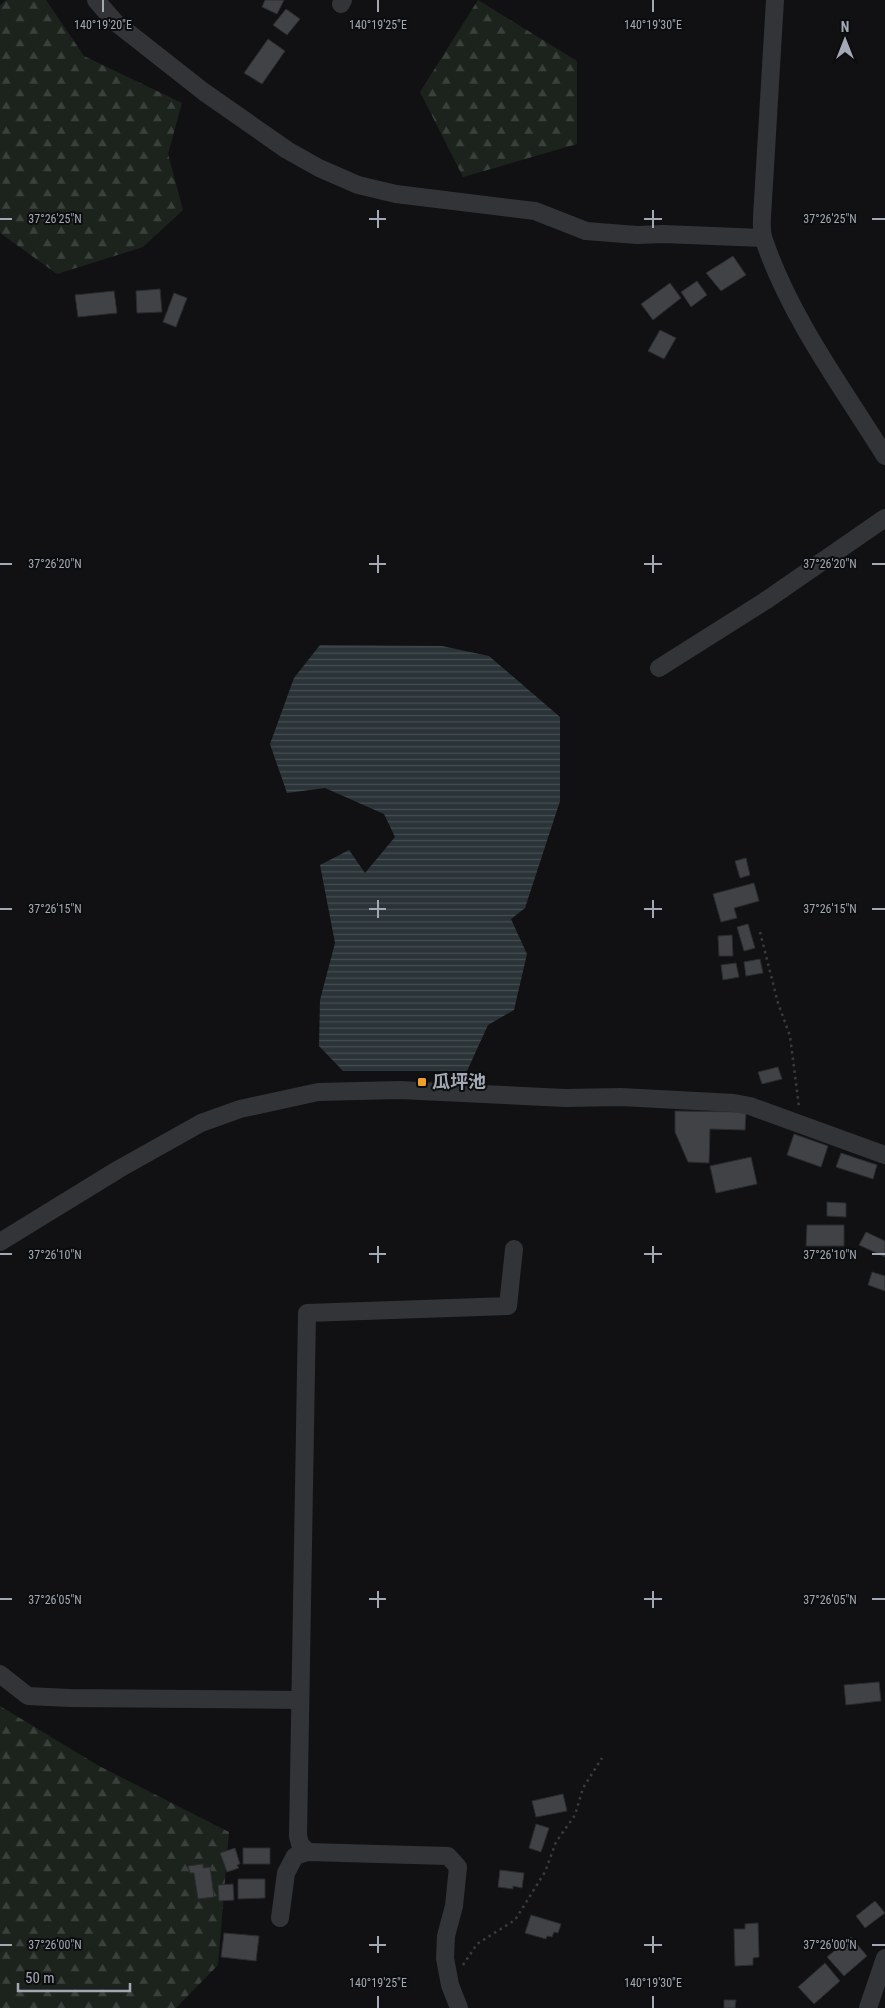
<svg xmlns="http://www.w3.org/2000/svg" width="885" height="2008" viewBox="0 0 885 2008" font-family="'Roboto Condensed','Noto Sans JP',sans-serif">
<defs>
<pattern id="forest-firs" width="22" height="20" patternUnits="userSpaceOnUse" patternTransform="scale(1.25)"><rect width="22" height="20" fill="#1c231c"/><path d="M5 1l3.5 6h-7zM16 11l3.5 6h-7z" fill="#3a403b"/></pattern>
<pattern id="water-rules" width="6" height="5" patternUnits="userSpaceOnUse" patternTransform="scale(1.25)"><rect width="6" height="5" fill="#2a3338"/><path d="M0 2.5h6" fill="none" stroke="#464e52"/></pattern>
</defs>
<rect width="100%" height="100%" fill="#111113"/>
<g fill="url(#forest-firs)">
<path d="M6,0H46L84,56L182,103L168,154L183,210L143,247L57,274L0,233V5Z"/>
<path d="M478,0L577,61V144L463,177L420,92Z"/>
<path d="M0,1706L99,1766L229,1832L218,1965L176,2008H0Z"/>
</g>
<path fill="url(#water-rules)" d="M320,645L442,646L489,656L560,717V801L525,908L511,919L527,954L514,1010L488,1025L467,1071H343L319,1046L320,1000L335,943L320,865L349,850L365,873L395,837L384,814L325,788L287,793L270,744L294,678Z"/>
<g fill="#404246" stroke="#2b2c2f">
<path d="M265,0H284L277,14L262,7Z"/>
<path d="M286,9L300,19L287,35L273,25Z"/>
<path d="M268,39L285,51L262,84L244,73Z"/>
<path d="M733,256L746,275L721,291L706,273Z"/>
<path d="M697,281L707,295L691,307L681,292Z"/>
<path d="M670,283L681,298L653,320L641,304Z"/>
<path d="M160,289L162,312L137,313L136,291Z"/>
<path d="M114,291L117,313L78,317L75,295Z"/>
<path d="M174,293L187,298L176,327L163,322Z"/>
<path d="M660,330L676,338L664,359L648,351Z"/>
<path d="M746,858L750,875L740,878L735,861Z"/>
<path d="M754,883L759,901L734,908L737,918L721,922L713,894Z"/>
<path d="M748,924L755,948L744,951L737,927Z"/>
<path d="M732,935L733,956H719L718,936Z"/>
<path d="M760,959L763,973L746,976L744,962Z"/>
<path d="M736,963L739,977L723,980L721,965Z"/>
<path d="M778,1067L782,1079L762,1084L758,1072Z"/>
<path d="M675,1111L746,1112L745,1130L710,1129L709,1163L688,1162L675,1132Z"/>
<path d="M794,1134L828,1146L821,1167L787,1155Z"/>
<path d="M841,1153L877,1165L873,1179L836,1167Z"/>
<path d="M751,1157L757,1184L716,1193L710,1166Z"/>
<path d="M827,1202L846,1203V1217L827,1216Z"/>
<path d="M807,1225H844V1246H806Z"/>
<path d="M866,1232L885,1241V1257L859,1245Z"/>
<path d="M872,1272L885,1276V1291L868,1285Z"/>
<path d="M879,1682L881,1701L846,1705L844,1685Z"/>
<path d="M563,1794L567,1811L536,1817L532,1801Z"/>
<path d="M536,1824L549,1828L541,1852L529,1848Z"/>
<path d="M235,1848L240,1864L237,1865L239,1868L227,1872L220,1853Z"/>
<rect x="243" y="1848" width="27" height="16"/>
<path d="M203,1864V1868L210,1867L214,1897L198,1899L194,1873H190L188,1866Z"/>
<path d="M500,1870L524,1873L522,1888L513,1886V1889L498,1887Z"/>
<path d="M238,1879H265V1898L238,1899Z"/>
<path d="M233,1884L234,1900L219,1901L218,1885Z"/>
<path d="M875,1901L885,1913L865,1928L856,1916Z"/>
<path d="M531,1915L561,1924L558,1933L554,1932L552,1937L547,1936L546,1939L525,1933Z"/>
<path d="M758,1923L759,1957L753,1958V1965L735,1966L734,1929H745V1924Z"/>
<path d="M224,1933L259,1936L256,1961L221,1957Z"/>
<path d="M851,1937L867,1956L844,1976L827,1957Z"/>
<path d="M825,1963L840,1981L814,2004L798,1987Z"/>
<path d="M724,2000H736L735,2008H724Z"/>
</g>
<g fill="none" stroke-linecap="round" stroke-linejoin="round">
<g stroke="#383b3f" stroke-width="2.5" stroke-dasharray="2.5 4" stroke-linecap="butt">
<path d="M760,932L778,1003L790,1036L799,1107"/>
<path d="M463,1965L477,1944L515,1920L545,1872L556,1842L575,1815L583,1788L602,1758"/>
</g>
<g stroke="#323438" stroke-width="18">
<path d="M96,0L115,22L204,92L287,150L319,168L358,185L396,194L535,211L586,231L637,235L663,234L763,238"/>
<path d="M775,0L762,217C762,224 761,233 764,240C790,317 842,387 885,456"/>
<path d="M341,4L343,0"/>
<path d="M659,668L765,601L885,518"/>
<path d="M0,1242L119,1169L201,1123L240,1109L318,1092L399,1090L565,1098L621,1097L734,1103L750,1106L885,1155"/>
<path d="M0,1674L28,1696L69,1698L300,1700"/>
<path d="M308,1852L300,1844L298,1836L307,1313L508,1306L514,1249"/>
<path d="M280,1918L286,1873L295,1856L308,1852L448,1856L458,1867L454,1906L446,1936L445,1958L450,1985L459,2008"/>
<path d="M868,2008L885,1958"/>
</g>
</g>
<path fill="none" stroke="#a3a9b4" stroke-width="2" d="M103,0V12M378,0V12M653,0V12M378,210V228M653,210V228M0,219H12M369,219H386M644,219H662M872,219H885M378,555V573M653,555V573M0,564H12M369,564H386M644,564H662M872,564H885M378,900V918M653,900V918M0,909H12M369,909H386M644,909H662M872,909H885M378,1246V1263M653,1246V1263M0,1254H12M369,1254H386M644,1254H662M872,1254H885M378,1591V1608M653,1591V1608M0,1599H12M369,1599H386M644,1599H662M872,1599H885M378,1936V1953M653,1936V1953M0,1945H12M369,1945H386M644,1945H662M872,1945H885M378,1996V2008M653,1996V2008"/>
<rect fill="#f09f2c" stroke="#0c0d0e" stroke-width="2" x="417" y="1077" width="10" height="10" rx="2.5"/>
<g text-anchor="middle" stroke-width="4" stroke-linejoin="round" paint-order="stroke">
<g font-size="18" font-weight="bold" fill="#a3a9b4" stroke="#0c0d0e" text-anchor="start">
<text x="432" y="1088">瓜坪池</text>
</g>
</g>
<g font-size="12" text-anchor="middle" fill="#a3a9b4" stroke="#0c0d0e" stroke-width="4" stroke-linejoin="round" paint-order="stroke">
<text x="103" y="29">140°19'20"E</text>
<text x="378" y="29">140°19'25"E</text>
<text x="653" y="29">140°19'30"E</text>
<text x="55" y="223">37°26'25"N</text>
<text x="830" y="223">37°26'25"N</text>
<text x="55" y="568">37°26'20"N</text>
<text x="830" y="568">37°26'20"N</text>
<text x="55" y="913">37°26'15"N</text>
<text x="830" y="913">37°26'15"N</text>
<text x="55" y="1259">37°26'10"N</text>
<text x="830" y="1259">37°26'10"N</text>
<text x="55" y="1604">37°26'05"N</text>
<text x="830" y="1604">37°26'05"N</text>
<text x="55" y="1949">37°26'00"N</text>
<text x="830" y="1949">37°26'00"N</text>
<text x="378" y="1987">140°19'25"E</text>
<text x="653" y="1987">140°19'30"E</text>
</g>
<g transform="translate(845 40)" stroke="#0c0d0e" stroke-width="4" paint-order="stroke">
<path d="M0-4L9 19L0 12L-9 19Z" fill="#a3a9b4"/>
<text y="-8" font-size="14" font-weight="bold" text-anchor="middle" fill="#a3a9b4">N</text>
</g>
<path d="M18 1983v8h112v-8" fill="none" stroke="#a3a9b4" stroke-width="2.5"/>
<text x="25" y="1983" font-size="15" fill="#a3a9b4" stroke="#0c0d0e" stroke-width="4" paint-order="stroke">50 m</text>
</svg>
